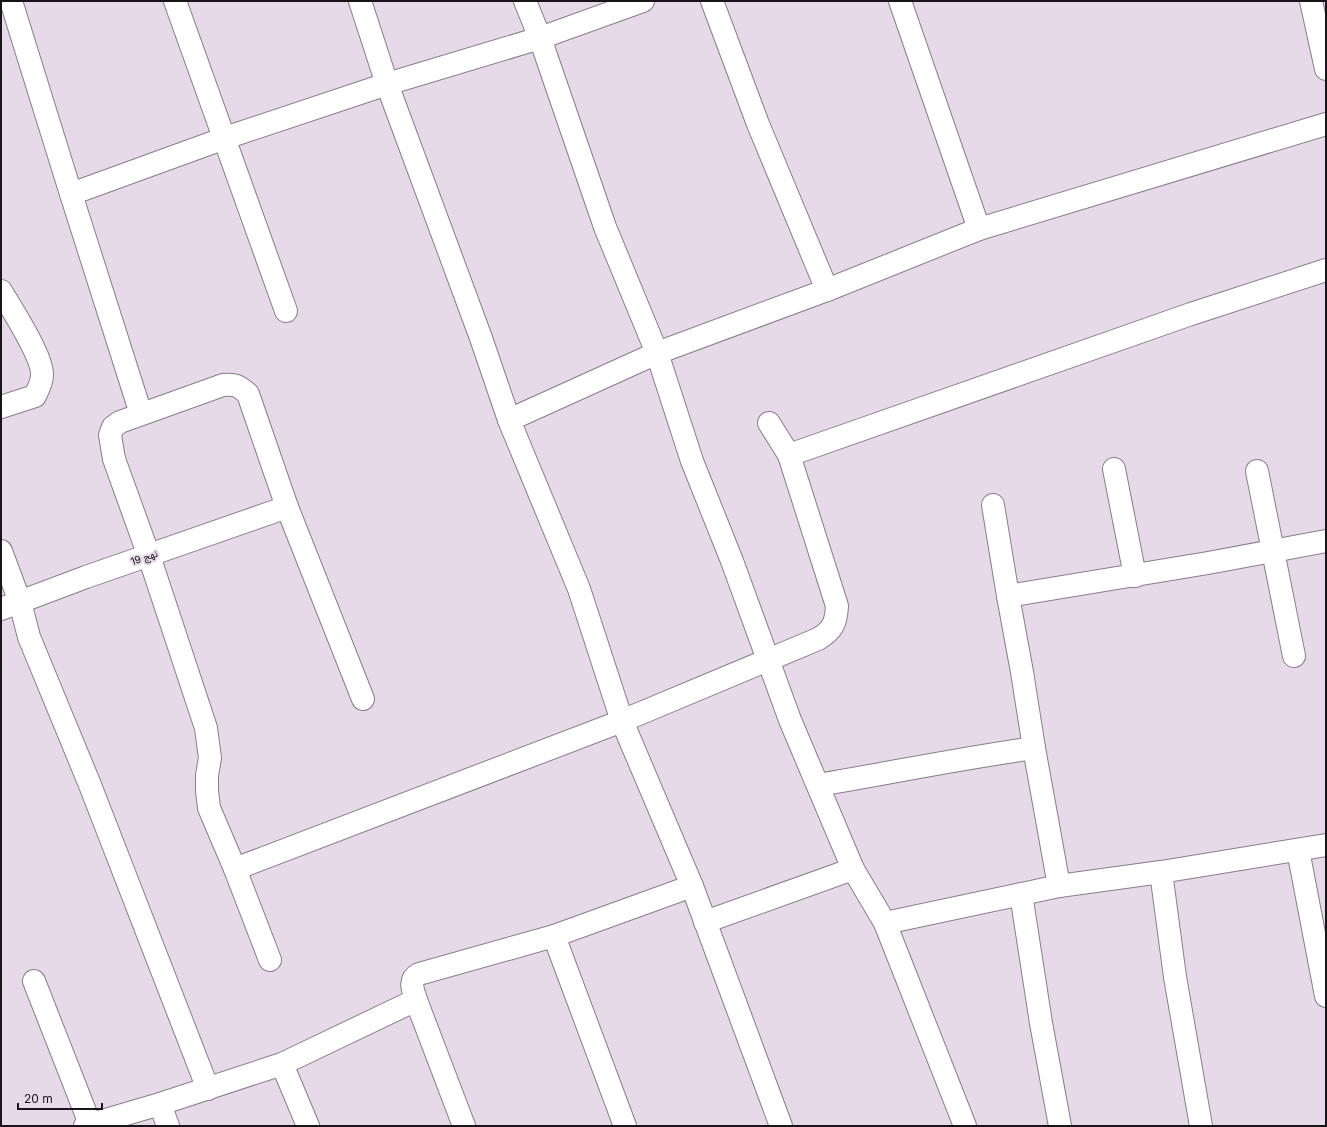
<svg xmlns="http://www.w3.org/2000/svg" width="1327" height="1127" viewBox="0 0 1327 1127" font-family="Inter,Vazirmatn,sans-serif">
<rect width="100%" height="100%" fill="#e6dae9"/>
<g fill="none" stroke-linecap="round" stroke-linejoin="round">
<defs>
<g id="minor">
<path d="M11,1L71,194L141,414"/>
<path d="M175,1L286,311"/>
<path d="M360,1L387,84L481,338L509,420L579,589L622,721L692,886L781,1126"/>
<path d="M525,1L540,38L605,227L657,353L692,461L732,561L790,720L853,869L885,923L965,1126"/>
<path d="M712,1L758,124L827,290"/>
<path d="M900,1L979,229"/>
<path d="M71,194L225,138L387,84L540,38L643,1"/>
<path d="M1,291C11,308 43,357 42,375C42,383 38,389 35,396L1,407"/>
<path d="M509,420L657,353L827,290L979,229L1326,124"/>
<path d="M789,455L1191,314L1326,270"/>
<path d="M1114,469L1135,576"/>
<path d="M1257,471L1294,656"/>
<path d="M993,505L1008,596L1022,672L1034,748L1059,886"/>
<path d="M1,551L20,602L29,637L90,785L208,1089"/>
<path d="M1008,596L1208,563L1326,541"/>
<path d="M1,609L86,577L287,507"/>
<path d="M818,785C890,773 962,758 1034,748"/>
<path d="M1298,850L1326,996"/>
<path d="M235,869L622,721L818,639C833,630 836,623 837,606L789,455L769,423"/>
<path d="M1161,872L1175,977L1201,1126"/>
<path d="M1021,894L1041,1023L1060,1126"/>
<path d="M705,922L853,869"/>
<path d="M885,923L1059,886L1161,872L1326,845"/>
<path d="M554,936L625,1126"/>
<path d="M270,960L235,869L209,808L207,791V775L210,758L206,728L149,556L114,459L110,435L113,427L120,422L223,385C235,384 238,385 248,394L287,507L363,699"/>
<path d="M34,981L90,1124"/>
<path d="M282,1064L308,1126"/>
<path d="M160,1104L168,1126"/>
<path d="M85,1126L160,1104L282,1064L416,1000"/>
<path d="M464,1126L416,1000C413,990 408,980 419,974L554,936L692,886"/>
</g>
<path id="secondary" d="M1311,1L1326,69"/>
</defs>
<use href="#minor" stroke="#897d8b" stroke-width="24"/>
<use href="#secondary" stroke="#897d8b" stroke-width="24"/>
<use href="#minor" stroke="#fff" stroke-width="22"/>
<use href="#secondary" stroke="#fff" stroke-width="22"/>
</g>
<g text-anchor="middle" stroke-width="4" stroke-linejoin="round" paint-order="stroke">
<g font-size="10" fill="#19141a" stroke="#e6dae9">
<text transform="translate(144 557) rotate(-19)" y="4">نهج 19</text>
</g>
</g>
<rect width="1327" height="1127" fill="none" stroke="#19141a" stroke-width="4"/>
<path d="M18 1103v6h84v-6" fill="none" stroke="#19141a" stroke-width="2"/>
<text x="24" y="1103" font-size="12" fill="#19141a" stroke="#e6dae9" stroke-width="3" paint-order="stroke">20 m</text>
</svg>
